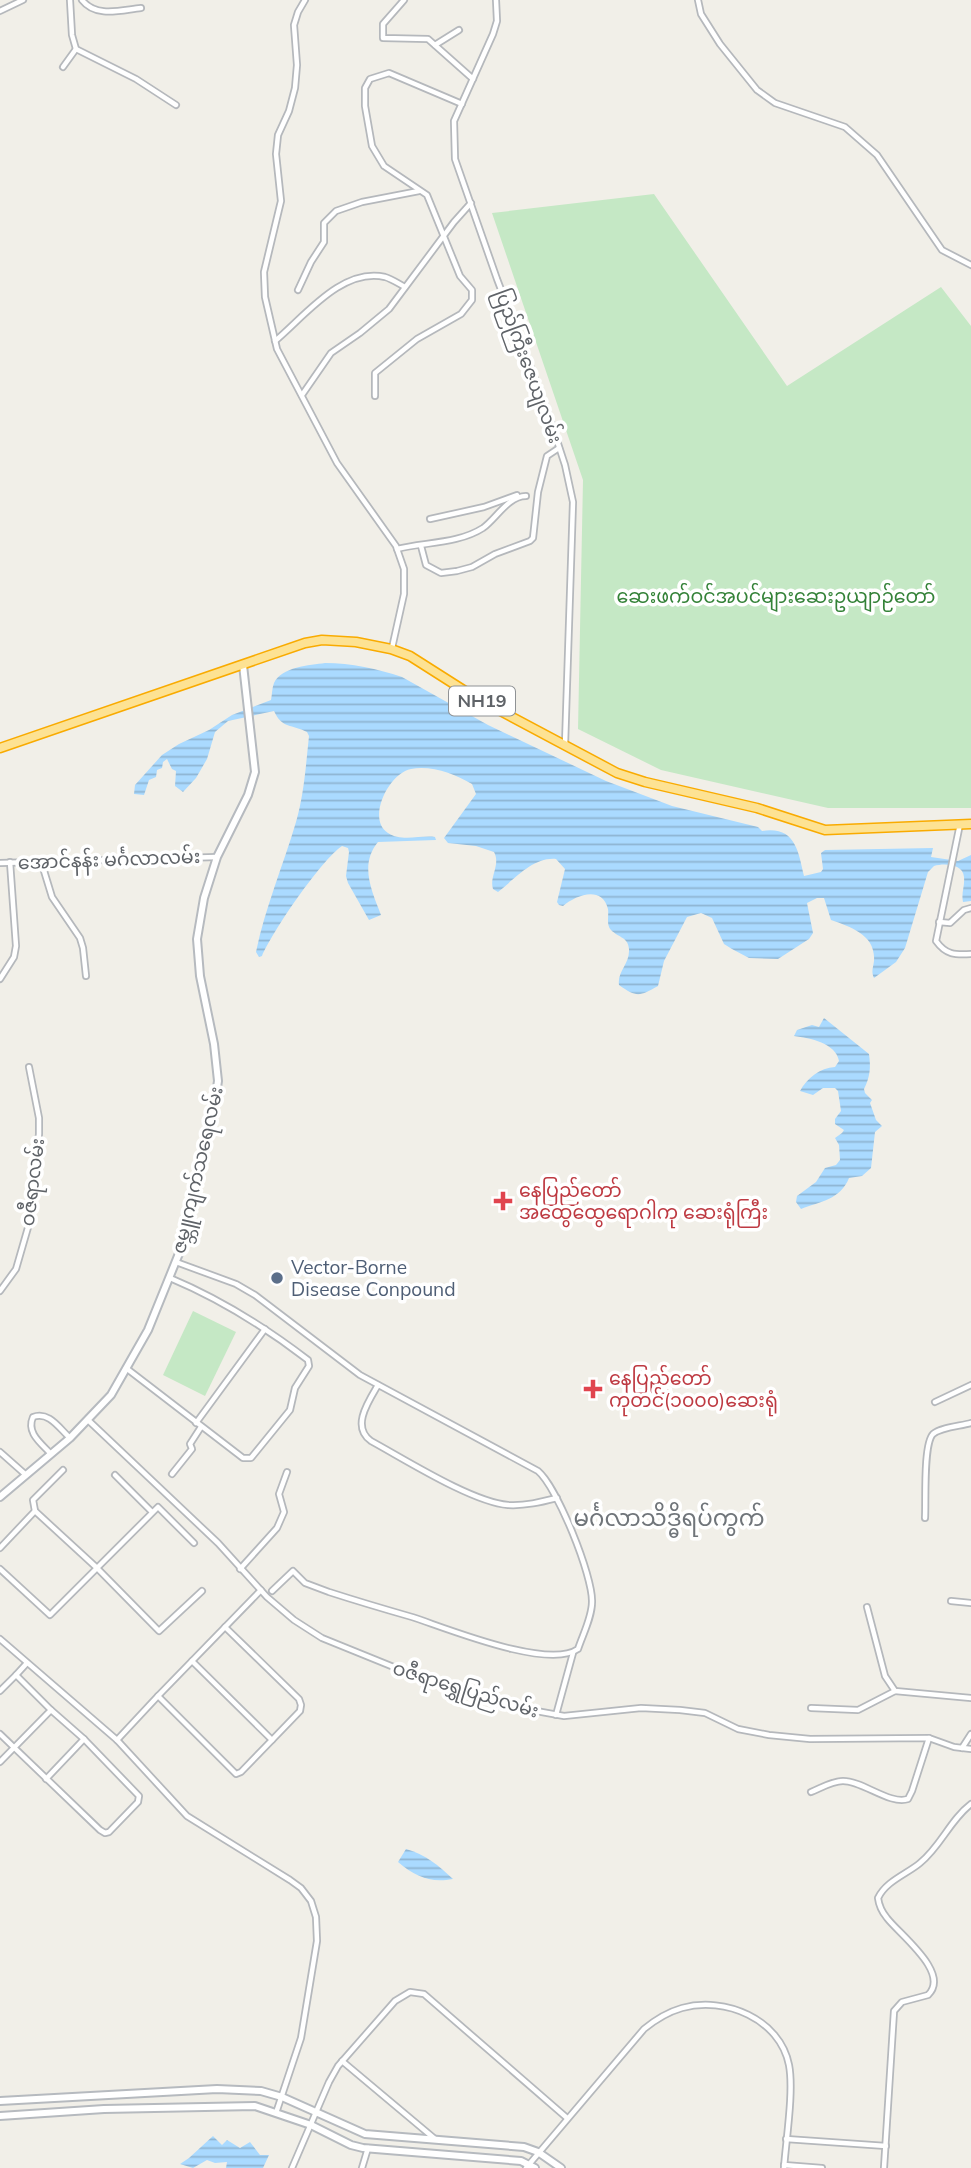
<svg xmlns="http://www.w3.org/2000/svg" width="971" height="2168" viewBox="0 0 971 2168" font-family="Mulish,'Noto Sans Myanmar',sans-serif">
<defs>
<pattern id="water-rules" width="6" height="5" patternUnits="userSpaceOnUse" patternTransform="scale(1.75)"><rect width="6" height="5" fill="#aadaff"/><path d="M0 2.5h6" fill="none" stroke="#8eb4d2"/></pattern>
</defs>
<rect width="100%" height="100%" fill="#f1efe8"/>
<g fill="#c5e8c5">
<path d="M654,194L787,386L941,287L971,326V808H828L661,770L578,729L583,480L492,213Z"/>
<path d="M193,1311L236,1332L205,1396L163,1375Z"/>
</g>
<g fill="url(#water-rules)">
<path d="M325,663C351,663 378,669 402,677L488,725L606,781L672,806L758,827L762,831C795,826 798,850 804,876L821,872L823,869L821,853L825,850L933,848L931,857L958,861L971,855V901L963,902C961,893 965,886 964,877C963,864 945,863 934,866L928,872L905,948L896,962L874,978C871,971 873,969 874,961C876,935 851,927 831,920L824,898H817L807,903L813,933L809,939L778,959L749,958L732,949L724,944L712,918L701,913L687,917L664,961L658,986C640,996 637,998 619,985C617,971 630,964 629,949C628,937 619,938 611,930C606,925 609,916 608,909C602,885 576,895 563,906L559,905L557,902L565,869L556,859C533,857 515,879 498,892L493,889C489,876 501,865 494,852L476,846L448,843L444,838L476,794L472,784C455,774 431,765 411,769C389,773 366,819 388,833C401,842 421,835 435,837L436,840L378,842C359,865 372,891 381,915L369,920L348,883L346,876L349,852L348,848L342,846C321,860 272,932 262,956L259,957L256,952C265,908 283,866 296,822C304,795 306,764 309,736L307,732C292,724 282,729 274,711L228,721L215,732L207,759L196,778L183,792L175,786L176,771L172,769L167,759L163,762L162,768L157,770L156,777L149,780L144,795L134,794L135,785L162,755L179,744L209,730L232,715L271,700C272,695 272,688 274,683C281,667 310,665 325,663Z"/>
<path d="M824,1018L869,1054C871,1068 870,1077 864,1089L865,1093L872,1100L870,1103L876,1120L882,1126L875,1132L871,1168L862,1176L849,1178C840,1200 821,1201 801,1209L796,1202L797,1196L816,1182L825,1168L836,1165L840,1160L839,1145L835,1138L842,1133L844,1130L835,1124V1119L841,1111L838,1091L835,1088H823L813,1095L800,1091C807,1078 820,1068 835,1067L839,1061C836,1043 810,1038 794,1036L797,1030L812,1025L819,1027Z"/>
<path d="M406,1849C425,1854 439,1866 453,1879C430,1883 416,1877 398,1862Z"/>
<path d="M213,2136L222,2145L227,2140L240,2148L250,2142L260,2155H269L263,2168H226L227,2162L215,2163L207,2160L193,2168L180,2164L189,2158Z"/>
</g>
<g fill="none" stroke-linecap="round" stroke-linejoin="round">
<defs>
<g id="street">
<path d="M70,0L72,35L76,49L136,79L176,105"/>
<path d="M82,0C96,18 121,10 141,8"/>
<path d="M305,0L298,12L294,25L297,65L295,88L289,111L278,135L276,154L281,201L264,272L265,297L277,349L337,463L396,546L404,569V594L392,648"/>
<path d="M404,0L383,24V38L428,39L473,79"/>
<path d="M496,0L497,21L493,34L454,121L455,159L497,279L548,413L565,465L573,502L565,745"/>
<path d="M698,0L701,14L720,44L757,90L775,103L845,127L877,155L942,250L971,265"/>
<path d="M0,11L23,0"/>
<path d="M435,45L459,30"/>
<path d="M63,67L76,49"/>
<path d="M298,290L311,262L324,242V223L336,211L362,202L419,191"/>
<path d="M275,341C304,317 342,267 385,277C392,279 399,284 405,287"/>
<path d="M302,395L331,353L360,333L389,309L454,222L471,203"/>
<path d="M375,396V373L417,339L461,314L472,300V290L460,276L427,195L384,166L372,146L365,106V88L370,79L389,73L462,104"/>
<path d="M430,519L484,507L517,495"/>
<path d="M421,546L426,565L441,573L457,571L472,567L495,554L530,541L533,538L538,492L547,456L559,448"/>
<path d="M397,549C424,542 458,544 483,528C496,519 508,496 526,496"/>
<path d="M960,824L936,941C946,955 955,955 971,954"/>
<path d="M41,861L52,897L80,938L83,948L86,976"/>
<path d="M0,863L217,857"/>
<path d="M939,922L950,923L964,910L971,908"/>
<path d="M0,979L14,957L16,946L10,862"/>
<path d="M176,1262L236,1284L255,1295L360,1375L538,1471C557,1487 593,1576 592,1602C592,1617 583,1634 578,1649C548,1670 446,1628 412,1617C384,1609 357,1601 329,1592L305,1583L293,1571L272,1591"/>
<path d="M0,1291L16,1269L29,1224L39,1134V1118L29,1067"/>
<path d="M126,1368L243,1458H251L290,1410L295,1388L309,1366L308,1360C265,1327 220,1299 170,1278"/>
<path d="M378,1385C368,1402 351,1427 371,1441C406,1460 472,1502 508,1505C525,1506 541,1502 557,1498"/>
<path d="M935,1402L971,1385"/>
<path d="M88,1420L218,1543L267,1597L294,1620L322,1638L401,1670L525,1709L564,1716L641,1708L680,1710L705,1713L738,1729L769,1735L810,1739L929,1738L954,1747L971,1749"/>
<path d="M196,1423L265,1329"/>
<path d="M0,1452L26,1475"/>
<path d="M51,1454C41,1443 26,1433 33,1417C49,1411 59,1428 70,1438"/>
<path d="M172,1474L192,1449L190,1444L201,1427"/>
<path d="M115,1475L152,1512"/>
<path d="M35,1511L97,1568L159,1631L202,1591"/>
<path d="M925,1518C926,1502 923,1444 933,1434C941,1427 961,1426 971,1423"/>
<path d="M0,1548L35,1511L33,1500L63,1470"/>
<path d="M0,1569L50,1615L158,1507L194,1543"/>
<path d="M240,1569L277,1528L284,1512L279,1494L287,1472"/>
<path d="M951,1601L971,1603"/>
<path d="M867,1607L885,1676L895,1691L971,1698"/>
<path d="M0,1639L117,1740L187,1816L290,1880L301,1888L311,1901L316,1917L317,1941L301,2038L276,2113"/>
<path d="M192,1661L272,1740L300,1711L301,1705L299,1699L225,1627"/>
<path d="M16,1675L27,1663"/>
<path d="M0,1691L16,1675L51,1710L0,1762"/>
<path d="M158,1696L261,1590"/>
<path d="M811,1708L858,1710L895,1691"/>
<path d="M556,1715L573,1653"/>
<path d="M0,1734L100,1830L105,1833L109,1832L138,1802L139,1796L84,1739L51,1710"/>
<path d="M117,1740L158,1696L236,1774L241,1772L272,1740"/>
<path d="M962,1748L971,1734"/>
<path d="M46,1779L84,1739"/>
<path d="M811,1792C821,1788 832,1781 843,1781C863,1781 890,1805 908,1799L912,1791L929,1738"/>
<path d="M342,2061L435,2139"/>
<path d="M786,2139L886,2146"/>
<path d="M784,2165L822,2168"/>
<path d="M292,2168L329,2082L338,2066L395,2001L410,1992L424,1994L567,2118"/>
<path d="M362,2168L368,2148"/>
<path d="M526,2168L644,2029C655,2020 668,2012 682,2008C725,1996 780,2019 789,2065C794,2091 786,2140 784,2168"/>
<path d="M884,2168L894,2011L902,2002L928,1995C951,1973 900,1935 887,1918C882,1912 879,1906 878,1898C886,1881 907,1874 920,1863C941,1846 950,1820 971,1804"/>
</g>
<g id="secondary">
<path d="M0,1497L70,1438L111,1395L148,1330L180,1251L212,1120L218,1081L214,1044L200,976L197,939L204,898L217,857L248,795L255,772L243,665"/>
<path d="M0,2101L217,2089L261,2091L282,2097L365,2134L524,2147L538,2152L561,2168"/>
<path d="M0,2116L104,2109L255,2106L311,2125L351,2145L363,2148L521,2161L535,2168"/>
</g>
<path id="highway" d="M0,748L305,643L322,640L356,642L391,649L410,656L476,698L617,773L645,782L757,808L825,830L971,824"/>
</defs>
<use href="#street" stroke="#b5b8bc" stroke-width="8"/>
<use href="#secondary" stroke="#b6babf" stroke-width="10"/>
<use href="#highway" stroke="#f9ab00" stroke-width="11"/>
<use href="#street" stroke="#fff" stroke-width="4.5"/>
<use href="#secondary" stroke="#fff" stroke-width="6"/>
<use href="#highway" stroke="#fde293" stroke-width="8"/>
</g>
<g fill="#e0444e" stroke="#fff" stroke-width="2.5">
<path d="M499.5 1190.5h7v7h7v7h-7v7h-7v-7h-7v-7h7z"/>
<path d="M589.5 1378.5h7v7h7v7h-7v7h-7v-7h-7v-7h7z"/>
</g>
<circle fill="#5c6f8a" stroke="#fff" stroke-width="2.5" cx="277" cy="1278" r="7"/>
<g text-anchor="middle" stroke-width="7" stroke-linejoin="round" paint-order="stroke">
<rect fill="#fff" stroke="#8f9295" stroke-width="2" x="449" y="686.5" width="66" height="29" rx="5"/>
<g font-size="18" font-weight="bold" fill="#5f6368">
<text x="482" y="707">NH19</text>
</g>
<g font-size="19" fill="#5f6368" stroke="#fff">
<text transform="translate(529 366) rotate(70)" y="7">ပြည်ကြီးဇေယျလမ်း</text>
<text transform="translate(109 859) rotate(-2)" y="7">အောင်နန်း မင်္ဂလာလမ်း</text>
<text transform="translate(197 1170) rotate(-77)" y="7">ဇမ္ဘူကျက်သရေလမ်း</text>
<text transform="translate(32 1182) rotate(-83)" y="7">ဝဇီရာလမ်း</text>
<text transform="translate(466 1689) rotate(17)" y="7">ဝဇီရာရွှေပြည်လမ်း</text>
</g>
<g font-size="19" fill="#348238" stroke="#fff">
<text x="776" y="603">ဆေးဖက်ဝင်အပင်များဆေးဥယျာဉ်တော်</text>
</g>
<g font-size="19" fill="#be3a42" stroke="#fff" text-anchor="start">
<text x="519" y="1197">နေပြည်တော်<tspan x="519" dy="22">အထွေထွေရောဂါကု ဆေးရုံကြီး</tspan></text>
<text x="609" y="1385">နေပြည်တော်<tspan x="609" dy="22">ကုတင်(၁၀၀၀)ဆေးရုံ</tspan></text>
</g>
<g font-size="19" fill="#4e5e75" stroke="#fff" text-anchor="start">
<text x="291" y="1274">Vector-Borne<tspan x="291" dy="22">Disease Conpound</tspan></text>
</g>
<g font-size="23" fill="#70757a" stroke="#fff">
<text x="669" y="1526">မင်္ဂလာသိဒ္ဓိရပ်ကွက်</text>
</g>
</g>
</svg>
